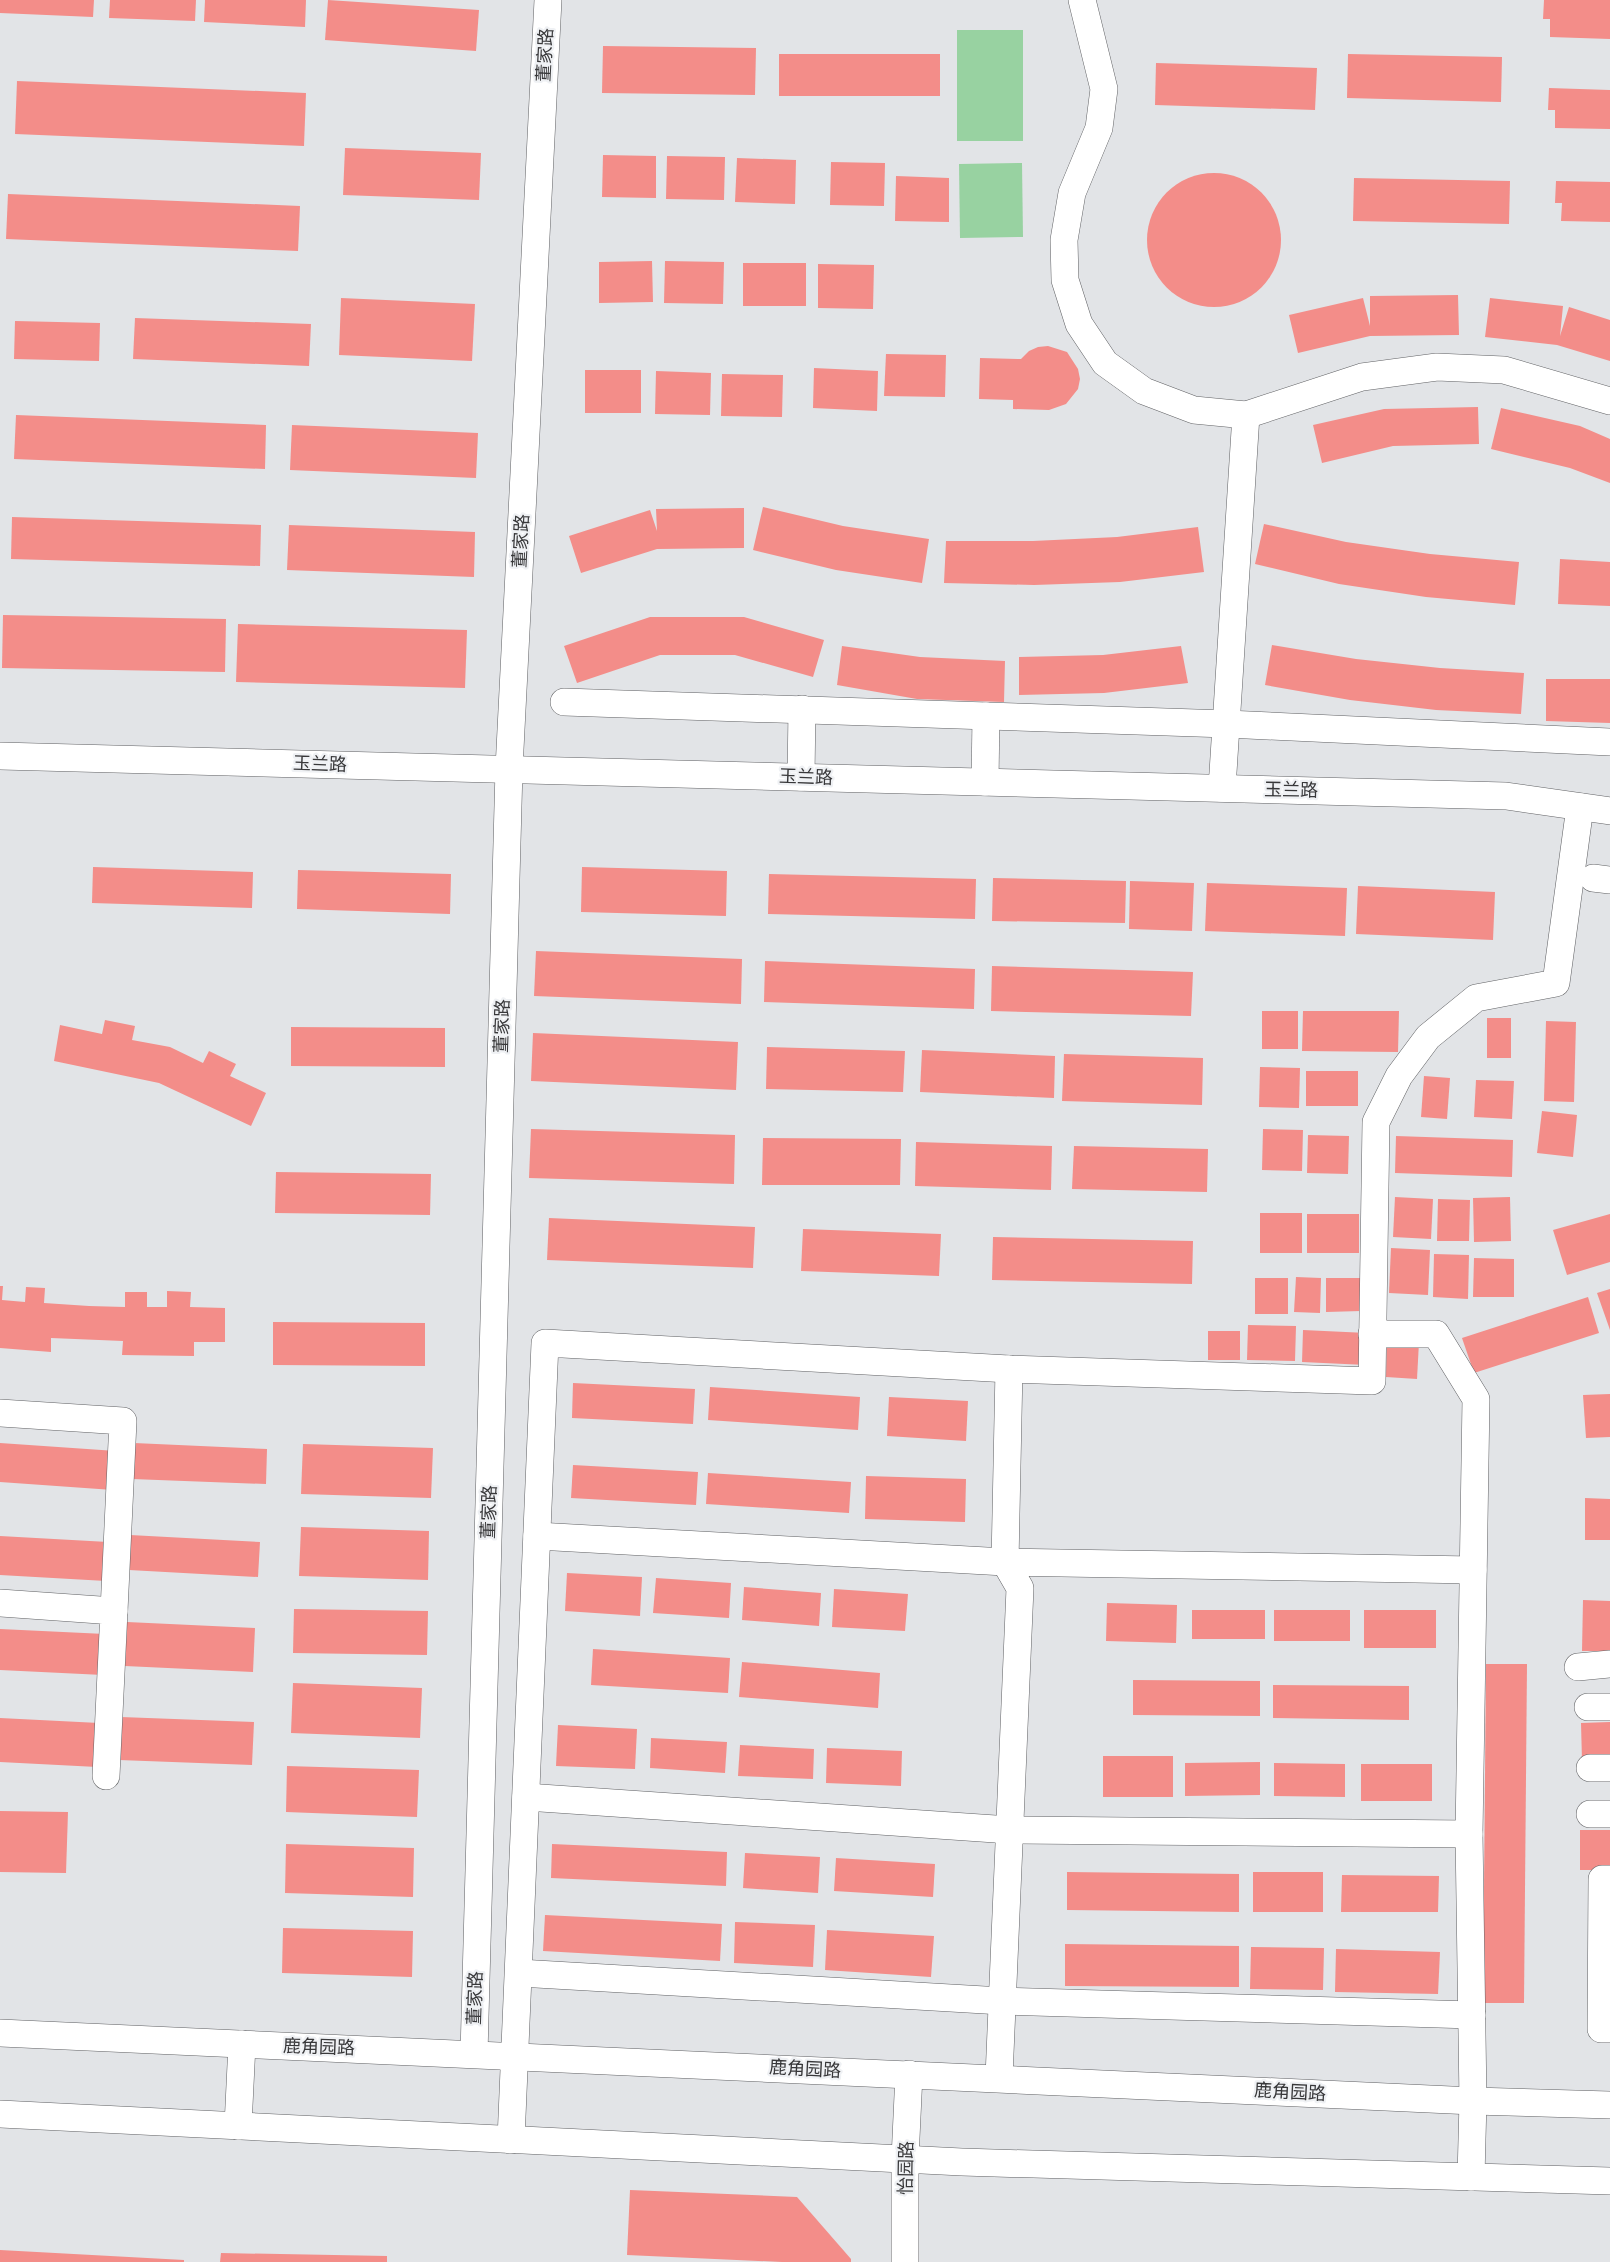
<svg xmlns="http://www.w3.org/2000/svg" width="1610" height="2262" viewBox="0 0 1610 2262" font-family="'DejaVu Sans','Noto Sans SC',sans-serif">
<rect width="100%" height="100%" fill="#e2e4e7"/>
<g fill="#98d2a1">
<rect x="957" y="30" width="66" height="111"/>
<path d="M1022,163L1023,237L960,238L959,164Z"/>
</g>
<g fill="#f38d89">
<path d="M0,0H94L93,17L0,13Z"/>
<path d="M110,0H196L195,21L109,18Z"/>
<path d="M205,0H306L305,27L204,22Z"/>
<path d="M328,0L479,10L476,51L325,40Z"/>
<path d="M1544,0H1610V39L1550,37V19H1543Z"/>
<path d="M603,46L756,48L755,95L602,93Z"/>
<rect x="779" y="54" width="161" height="42"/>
<path d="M1348,54L1502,57L1501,102L1347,98Z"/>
<path d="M1156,63L1317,68L1315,110L1155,105Z"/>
<path d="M17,81L306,93L304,146L15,134Z"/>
<path d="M1549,88L1610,90V129L1555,128V110H1548Z"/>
<path d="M345,148L481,153L479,200L343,195Z"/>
<path d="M603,155L656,156V198L602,197Z"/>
<path d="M667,156L725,157L724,200L666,199Z"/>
<path d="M737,158L796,160L795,204L735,202Z"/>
<path d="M831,162L885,163L884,206L830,205Z"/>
<circle cx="1214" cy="240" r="67"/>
<path d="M896,176L949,178V222L895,221Z"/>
<path d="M1354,178L1510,181L1509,224L1353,221Z"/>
<path d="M1556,181L1610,182V222L1561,221L1562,203H1555Z"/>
<path d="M8,194L300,206L298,251L6,239Z"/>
<path d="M652,261L653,302L599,303V262Z"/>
<path d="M665,261L724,262L723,304L664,303Z"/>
<rect x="743" y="263" width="63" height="43"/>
<path d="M818,264L874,265L873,309L818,308Z"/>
<path d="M1458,295L1459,335L1370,336L1298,353L1289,315L1363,298L1370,326V296Z"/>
<path d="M341,298L475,304L472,361L339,355Z"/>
<path d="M1490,298L1563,306L1560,336L1569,307L1610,320V361L1557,345L1485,337Z"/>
<path d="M135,318L311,324L309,366L133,359Z"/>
<path d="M15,321L100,323L99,361L14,359Z"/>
<path d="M1048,346L1067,352L1078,369L1080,379L1078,389L1066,404L1049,410L1013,409V400L979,399L980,358L1021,359L1029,351L1038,347Z"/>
<path d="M886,354L946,355L945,397L884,396Z"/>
<path d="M814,368L878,371L877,411L813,408Z"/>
<rect x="585" y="370" width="56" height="43"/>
<path d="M656,371L711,373L710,415L655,414Z"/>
<path d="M722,374L783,375L782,417L721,416Z"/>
<path d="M1478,407L1479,444L1393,446L1322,463L1313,425L1384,409Z"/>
<path d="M1501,408L1580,426L1610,439V483L1570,468L1491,449Z"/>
<path d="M16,415L266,425L265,469L14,459Z"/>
<path d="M292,425L478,433L476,478L290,470Z"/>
<path d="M763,507L843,526L929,539L922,583L836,570L753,550Z"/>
<path d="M744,508V548L657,549L581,573L569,536L650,510L657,531L656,509Z"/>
<path d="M12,517L261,525L260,566L11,559Z"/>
<path d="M1264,524L1346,542L1430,554L1519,562L1515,605L1426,597L1339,584L1255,564Z"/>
<path d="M289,525L475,532L474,577L287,570Z"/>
<path d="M1198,527L1204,572L1120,582L1034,585L944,583L946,541H1033L1117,537Z"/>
<path d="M1560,559L1610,562V606L1558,604Z"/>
<path d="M3,615L226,619L225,672L2,668Z"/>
<path d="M650,617H744L824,640L813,677L735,655H660L577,683L564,646Z"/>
<path d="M238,624L467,630L465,688L236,682Z"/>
<path d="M1272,645L1356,659L1440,668L1524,673L1521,714L1436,710L1350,700L1265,685Z"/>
<path d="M842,646L920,657L1005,661L1004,702L917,699L837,685Z"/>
<path d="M1181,646L1188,683L1104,693L1019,695V657L1103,655Z"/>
<path d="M1546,679H1610V723L1546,721Z"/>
<path d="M93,867L253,872L252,908L92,903Z"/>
<path d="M582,867L727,871L726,916L581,912Z"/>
<path d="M298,870L451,874L450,914L297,909Z"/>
<path d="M769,874L976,879L975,919L768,914Z"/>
<path d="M993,878L1126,881L1125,923L992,921Z"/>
<path d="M1130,881L1194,883L1192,931L1129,929Z"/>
<path d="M1207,883L1347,888L1345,936L1205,931Z"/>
<path d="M1358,886L1495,892L1493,940L1356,934Z"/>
<path d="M536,951L742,959L741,1004L534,996Z"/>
<path d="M765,961L975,969L974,1009L764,1002Z"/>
<path d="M992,966L1193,972L1191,1016L991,1011Z"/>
<rect x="1262" y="1011" width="36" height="38"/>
<path d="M1303,1011H1399L1398,1052L1302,1051Z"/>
<rect x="1487" y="1018" width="24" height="40"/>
<path d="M105,1020L135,1026L132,1040L170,1047L203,1063L209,1051L236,1064L230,1076L266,1093L251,1126L159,1083L54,1061L60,1025L102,1034Z"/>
<path d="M1546,1021L1576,1022L1574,1102L1544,1101Z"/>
<path d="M291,1027L445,1028V1067L291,1066Z"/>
<path d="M533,1033L738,1042L736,1090L531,1081Z"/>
<path d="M767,1047L905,1051L903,1092L766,1089Z"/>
<path d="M922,1050L1055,1056L1054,1098L920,1092Z"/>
<path d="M1064,1054L1203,1058L1202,1105L1062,1101Z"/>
<path d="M1260,1067L1300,1068L1299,1108L1259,1107Z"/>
<rect x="1306" y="1071" width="52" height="35"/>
<path d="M1424,1076L1450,1078L1447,1119L1421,1117Z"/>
<path d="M1476,1080L1514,1081L1512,1119L1474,1117Z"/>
<path d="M1542,1111L1577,1115L1573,1157L1537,1153Z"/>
<path d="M531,1129L735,1135L734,1184L529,1178Z"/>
<path d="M1263,1129L1303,1130L1302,1171L1262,1170Z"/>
<path d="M1308,1135L1349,1136L1348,1174L1307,1173Z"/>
<path d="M1396,1136L1513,1140L1512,1177L1395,1173Z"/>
<path d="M763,1138L901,1139L900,1185H762Z"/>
<path d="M916,1142L1052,1146L1051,1190L915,1186Z"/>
<path d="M1074,1146L1208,1149L1207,1192L1072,1189Z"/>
<path d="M276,1172L431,1174L430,1215L275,1213Z"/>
<path d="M1395,1197L1433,1199L1431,1239L1393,1237Z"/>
<path d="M1510,1197L1511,1241L1474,1242L1473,1198Z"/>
<path d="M1438,1199L1470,1200L1469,1241H1437Z"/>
<rect x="1260" y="1213" width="42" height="40"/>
<rect x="1307" y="1214" width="52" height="39"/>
<path d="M1610,1214V1262L1567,1275L1553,1230Z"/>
<path d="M549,1218L755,1227L753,1268L547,1260Z"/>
<path d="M803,1229L941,1234L939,1276L801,1271Z"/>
<path d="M993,1237L1193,1241L1192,1284L992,1280Z"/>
<path d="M1391,1248L1430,1250L1428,1295L1389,1293Z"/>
<path d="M1434,1254L1469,1255L1468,1299L1433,1297Z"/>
<path d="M1474,1258L1514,1259V1297H1473Z"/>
<path d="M1296,1277L1321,1278L1320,1313L1294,1312Z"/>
<rect x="1255" y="1278" width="33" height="36"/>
<path d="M1326,1278H1360L1361,1311L1326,1312Z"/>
<path d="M0,1286H3L2,1300L25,1302L26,1287L45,1288L44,1303L89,1306L125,1307V1292H147V1307H167V1291L191,1292L190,1307L225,1308V1342H194V1356L122,1355L123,1341L51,1338V1352L0,1348Z"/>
<path d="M1610,1289V1330L1597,1293Z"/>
<path d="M1588,1297L1599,1333L1474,1373L1462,1338Z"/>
<path d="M273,1322L425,1323V1366L273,1365Z"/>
<path d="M1248,1325L1296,1326L1295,1361L1247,1360Z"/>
<path d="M1303,1330L1367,1333L1366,1365L1302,1362Z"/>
<rect x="1208" y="1331" width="32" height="29"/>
<path d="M1387,1341L1419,1342L1417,1379L1386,1377Z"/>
<path d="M573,1383L695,1389L693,1424L572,1418Z"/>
<path d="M710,1387L860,1397L858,1430L708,1420Z"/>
<path d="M1610,1394V1437L1586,1438L1583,1395Z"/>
<path d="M889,1397L968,1401L966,1441L887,1436Z"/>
<path d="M0,1443L116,1451L113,1490L0,1482Z"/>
<path d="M134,1443L267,1449L266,1484L132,1479Z"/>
<path d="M303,1444L433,1448L431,1498L301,1494Z"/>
<path d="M573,1465L698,1472L696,1505L571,1498Z"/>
<path d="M708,1473L851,1482L849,1513L706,1504Z"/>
<path d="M866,1476L966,1479L965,1522L865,1519Z"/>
<path d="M1585,1498L1610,1499V1540H1585Z"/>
<path d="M301,1527L429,1531L428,1580L299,1576Z"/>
<path d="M130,1535L260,1542L258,1577L129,1570Z"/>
<path d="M0,1536L108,1542L106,1581L0,1575Z"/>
<path d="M567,1573L642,1577L640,1616L565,1611Z"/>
<path d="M656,1578L731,1583L729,1618L653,1613Z"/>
<path d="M744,1587L821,1593L819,1626L742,1620Z"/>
<path d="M834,1589L908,1594L905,1631L832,1627Z"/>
<path d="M1583,1600L1610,1601V1651H1582Z"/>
<path d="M1107,1603L1177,1605L1176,1643L1106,1641Z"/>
<path d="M294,1609L428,1611L427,1655L293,1653Z"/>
<rect x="1192" y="1610" width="73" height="29"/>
<rect x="1274" y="1610" width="76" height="31"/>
<rect x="1364" y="1610" width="72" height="38"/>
<path d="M127,1622L255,1628L253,1672L125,1666Z"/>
<path d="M0,1629L105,1634L103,1675L0,1670Z"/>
<path d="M593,1649L730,1658L728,1693L591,1685Z"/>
<path d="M742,1662L880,1673L878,1708L739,1697Z"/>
<path d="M1486,1664H1527L1524,2003H1483Z"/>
<path d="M1133,1680L1260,1681V1716L1133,1715Z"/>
<path d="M293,1683L422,1688L420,1738L291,1733Z"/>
<path d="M1273,1685L1409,1686V1720L1273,1718Z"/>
<path d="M121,1717L254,1722L252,1765L119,1760Z"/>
<path d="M0,1718L99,1723L97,1767L0,1762Z"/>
<path d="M1610,1722V1760L1582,1761L1581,1723Z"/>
<path d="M558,1725L637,1729L635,1769L556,1766Z"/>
<path d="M651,1738L727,1742L725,1773L650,1768Z"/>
<path d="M740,1745L814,1749L813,1779L738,1776Z"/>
<path d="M827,1748L902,1751L901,1786L826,1783Z"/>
<rect x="1103" y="1756" width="70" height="41"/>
<path d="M1260,1762V1795L1185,1796V1763Z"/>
<path d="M1274,1763L1345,1764V1797L1274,1796Z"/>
<rect x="1361" y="1764" width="71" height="37"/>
<path d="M287,1766L419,1770L417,1817L286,1812Z"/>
<path d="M0,1811L68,1812L66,1873L0,1872Z"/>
<rect x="1580" y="1830" width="30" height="40"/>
<path d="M286,1844L414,1848L413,1897L285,1893Z"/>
<path d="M552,1844L727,1852L726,1886L551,1878Z"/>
<path d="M745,1853L820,1857L818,1893L743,1888Z"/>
<path d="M836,1858L935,1864L933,1897L834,1891Z"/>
<path d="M1067,1872L1239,1874V1912L1067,1910Z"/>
<rect x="1253" y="1872" width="70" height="40"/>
<path d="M1342,1875L1439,1876L1438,1912H1341Z"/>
<path d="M545,1915L722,1924L720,1961L543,1951Z"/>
<path d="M735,1922L815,1925L813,1967L734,1963Z"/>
<path d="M283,1928L413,1931L412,1977L282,1973Z"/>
<path d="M827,1930L934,1936L931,1977L825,1970Z"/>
<path d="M1065,1944L1239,1946V1987L1065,1986Z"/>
<path d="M1251,1947L1324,1948L1323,1990L1250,1989Z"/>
<path d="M1336,1949L1440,1952L1438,1994L1335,1992Z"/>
<path d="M630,2190L797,2197L851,2259V2262H782L627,2255Z"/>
<path d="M0,2250L184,2260V2262H0Z"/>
<path d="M221,2253L387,2256V2262H220Z"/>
</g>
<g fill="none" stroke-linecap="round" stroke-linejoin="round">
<defs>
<g id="minor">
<path d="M1082,0L1104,89L1099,128L1072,193L1064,240L1065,280L1079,324L1105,363L1144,391L1194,410L1246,415L1222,788"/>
<path d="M1246,415L1362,377L1437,367L1504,370L1610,401"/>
<path d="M564,702L1227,724L1610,742"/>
<path d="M0,756L1506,796L1610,811"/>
<path d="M801,777L802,709"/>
<path d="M985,782L986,716"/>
<path d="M1593,878L1610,880"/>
<path d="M1372,1334H1436L1476,1399L1469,1834L1473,2101L1471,2177"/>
<path d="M0,1413L123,1421L114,1611"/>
<path d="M537,1536L1005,1562L1009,1369"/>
<path d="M0,1603L114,1611L106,1776"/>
<path d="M1578,1667L1610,1664"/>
<path d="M1588,1707H1610"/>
<path d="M1590,1768H1610"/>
<path d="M526,1797L1010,1830L1469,1834"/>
<path d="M1590,1814H1610"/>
<path d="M1610,1879H1602L1601,2029H1610"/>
<path d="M519,1973L1002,2001L1472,2015"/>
<path d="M0,2033L1473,2101L1610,2105"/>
<path d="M474,2054L509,769L548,0"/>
<path d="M999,2077L1020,1588L1005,1562L1473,1570"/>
<path d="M0,2114L962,2162L1610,2181"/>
<path d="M238,2126L242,2044"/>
<path d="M511,2140L545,1343L1009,1369L1372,1381L1376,1122L1399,1076L1428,1037L1476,998L1556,983L1580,807"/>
<path d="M905,2262V2159L909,2074"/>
</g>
</defs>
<use href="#minor" stroke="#606164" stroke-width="28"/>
<use href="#minor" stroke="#fff" stroke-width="27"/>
</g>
<g text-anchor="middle" stroke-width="4.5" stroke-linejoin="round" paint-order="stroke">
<g font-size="18" fill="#38383a" stroke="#eff1f4">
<text transform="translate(545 55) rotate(-87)" y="6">董家路</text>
<text transform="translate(521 541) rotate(-87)" y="6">董家路</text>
<text transform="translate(320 764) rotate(2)" y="6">玉兰路</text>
<text transform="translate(806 777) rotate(2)" y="6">玉兰路</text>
<text transform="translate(1291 790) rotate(1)" y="6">玉兰路</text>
<text transform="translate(502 1026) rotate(-88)" y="6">董家路</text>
<text transform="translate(489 1512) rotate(-88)" y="6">董家路</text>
<text transform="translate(475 1998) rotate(-88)" y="6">董家路</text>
<text transform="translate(319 2047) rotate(2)" y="6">鹿角园路</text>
<text transform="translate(805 2069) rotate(3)" y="6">鹿角园路</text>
<text transform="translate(1290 2092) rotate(3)" y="6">鹿角园路</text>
<text transform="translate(906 2168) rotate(-89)" y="6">怡园路</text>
</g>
</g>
</svg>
